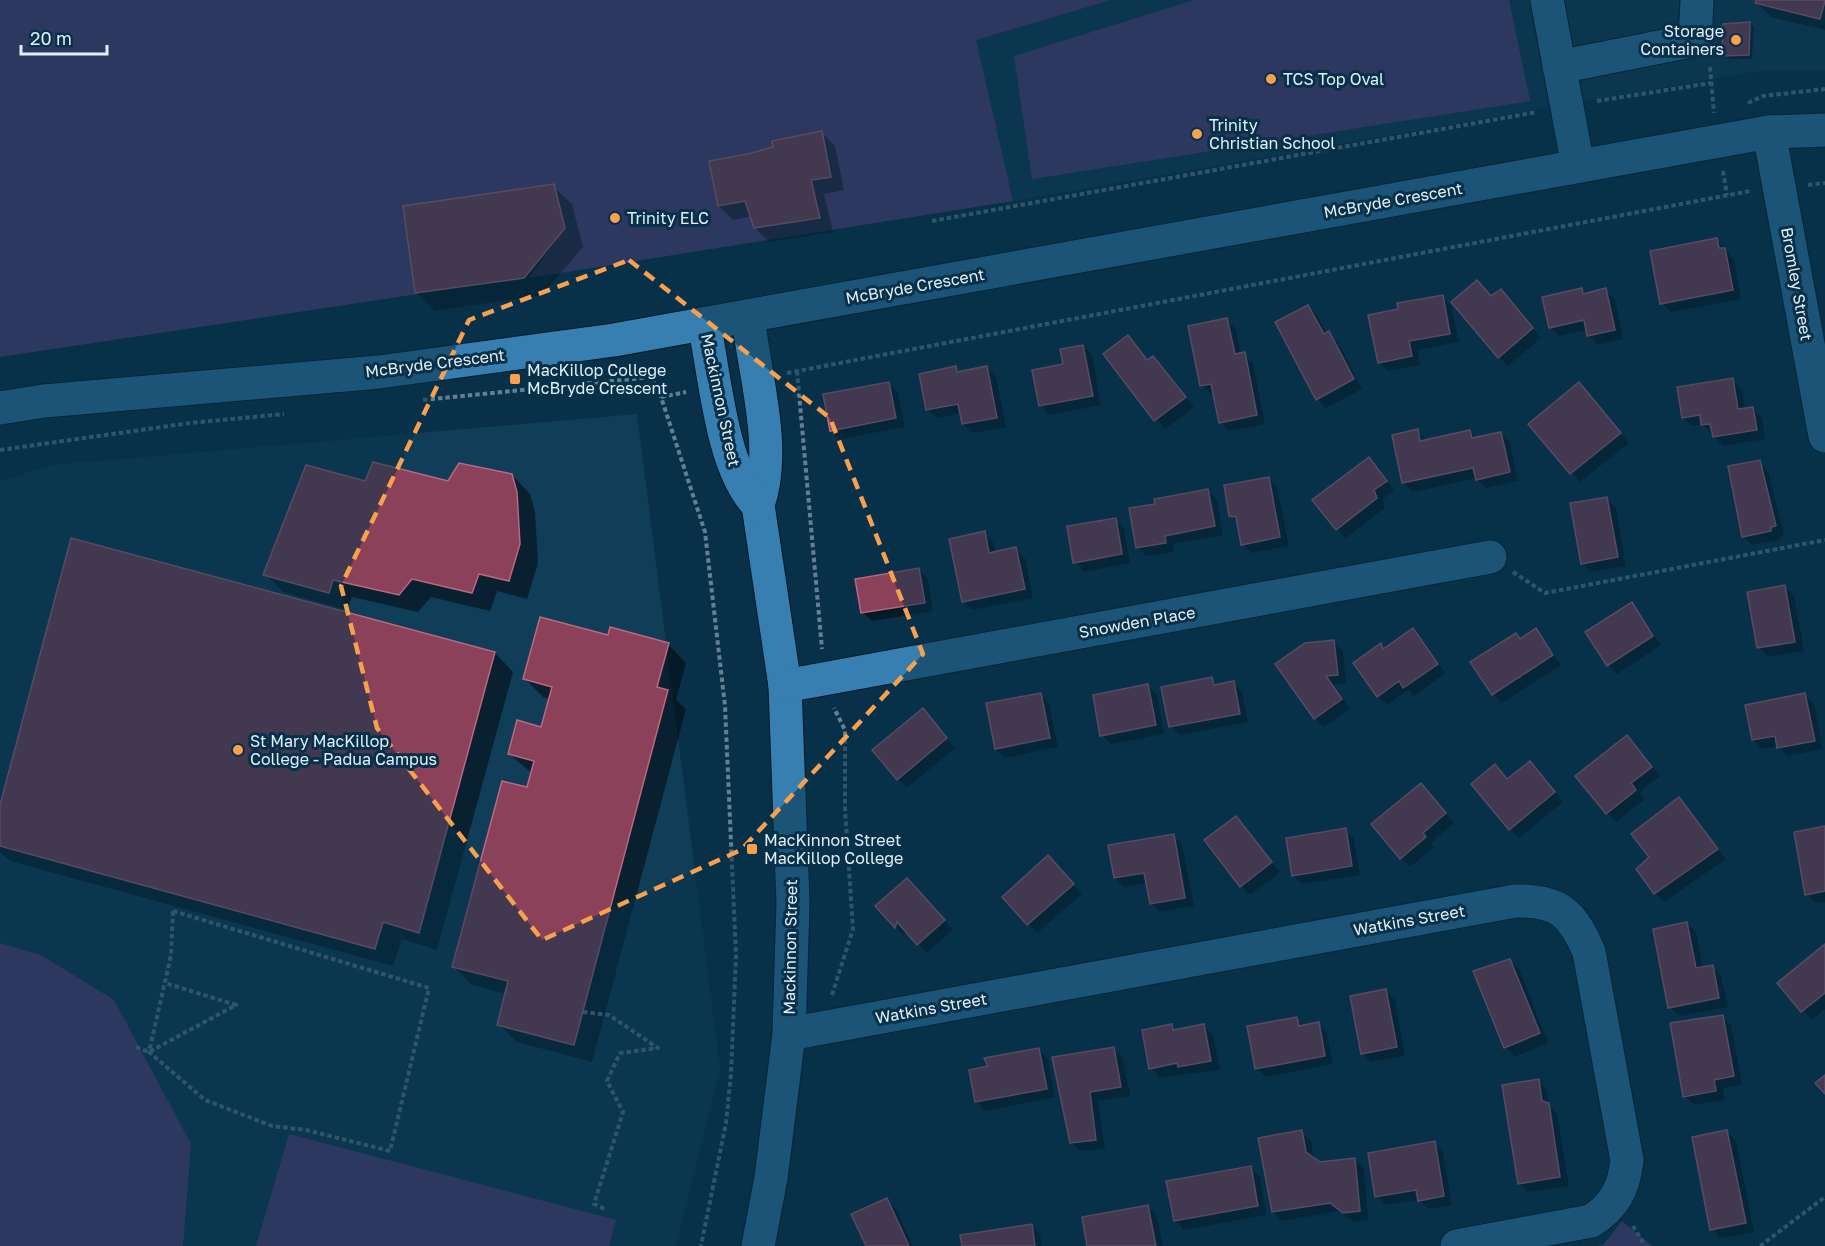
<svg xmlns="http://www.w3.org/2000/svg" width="1825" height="1246" viewBox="0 0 1825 1246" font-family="'Golos Text',sans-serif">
<rect width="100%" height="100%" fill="#083149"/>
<g fill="#103d58">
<path d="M1111,0H1825V70H1764L1013,201L975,40Z"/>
<path d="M637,414L720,1070L676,1246H0V481L53,465Z"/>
</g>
<g fill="#59427c">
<path d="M0,0H1111L976,40L1013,201L529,278L558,237L524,278L0,357Z"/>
<path d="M1194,0H1509L1530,101L1032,179L1014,56Z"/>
<path d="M0,943L41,955L114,1000L191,1144L183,1246H0Z"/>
<path d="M289,1134L616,1220L609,1246H256Z"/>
<path d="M1622,1221L1652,1246H1597L1603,1245Z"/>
</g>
<g fill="#0007">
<path d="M1758,0H1825V30L1771,17L1757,3Z"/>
<path d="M1750,23L1754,27L1752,59H1728L1724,55Z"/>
<path d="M821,132L835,146L844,190L824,194L833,232L769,242L755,228L752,216L733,220L719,206L711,163L774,148Z"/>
<path d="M553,186L572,204L583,247L542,295L435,311L416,292Z"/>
<path d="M1716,239L1734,259L1741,299L1671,312L1662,303Z"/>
<path d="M1581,290L1586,294L1605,290L1615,299L1623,339L1598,345L1589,336L1587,330L1559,336L1550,327Z"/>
<path d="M1442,296L1451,306L1459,342L1418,350L1420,365L1388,371L1379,362L1400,310Z"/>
<path d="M1492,298L1510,300L1541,338L1508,366L1453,302Z"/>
<path d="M1308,307L1317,316L1327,334L1338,342L1362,389L1326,408L1317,399Z"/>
<path d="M1227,320L1236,329L1241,355L1253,363L1265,424L1229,431L1220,422L1214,393L1211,394L1201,385Z"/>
<path d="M1128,337L1149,361L1153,358L1162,367L1194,407L1165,429L1105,355Z"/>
<path d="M1083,346L1092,355L1101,405L1050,415L1041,406L1065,365Z"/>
<path d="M956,368L961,373L987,368L996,377L1006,427L973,433L963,424L961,413L937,418L928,409Z"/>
<path d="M1733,380L1742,389L1745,409L1753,408L1762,418L1765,439L1723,446L1703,425L1692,426L1683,417Z"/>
<path d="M889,384L898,393L905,427L840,439L831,430Z"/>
<path d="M1579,384L1629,443L1580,482L1530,424Z"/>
<path d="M1417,430L1427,441L1470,431L1477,438L1501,433L1510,442L1518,481L1486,488L1476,478L1413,492L1404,483L1393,436Z"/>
<path d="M1369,459L1394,490L1383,499L1385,508L1346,538L1337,529Z"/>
<path d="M1759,462L1768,471L1784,535L1780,536V540L1752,545L1743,536Z"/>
<path d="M512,475L530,494L535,512L538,563L527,599L497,591L490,611L431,597L418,612L352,597L347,610L283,592L265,574L366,483H448Z"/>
<path d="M1268,478L1277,487L1289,546L1251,553L1242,544L1238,522L1231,515Z"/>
<path d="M1208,491L1217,500L1223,535L1173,544L1174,552L1146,556L1137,547L1157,505Z"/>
<path d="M1606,499L1616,508L1626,566L1591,572L1582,563Z"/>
<path d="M1115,520L1124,529L1130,563L1084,572L1075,562Z"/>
<path d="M984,533L993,542L996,553L1016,549L1025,558L1033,598L972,610L963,601Z"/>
<path d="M72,540L495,653L513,672L437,950L402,939L393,966L10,861L0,852V810Z"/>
<path d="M919,570L928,579L933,611L872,621L862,612Z"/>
<path d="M1785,587L1794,596L1804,651L1768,657L1759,647Z"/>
<path d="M1631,604L1661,645L1617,674L1608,665Z"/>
<path d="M1413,630L1446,673L1414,696L1408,690L1387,705L1378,696L1380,645L1385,650Z"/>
<path d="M1536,630L1561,665L1502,703L1493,694L1515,634L1521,640Z"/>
<path d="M609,637L668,644L686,663L676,700L686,709L592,1062L517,1042L498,1024L506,994L472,985L454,967L532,773L509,754L542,729L550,699L543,697L525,679Z"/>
<path d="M1334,642L1343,651L1346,683L1333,685L1350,709L1324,727L1315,718Z"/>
<path d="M1211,678L1219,686L1233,683L1242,692L1248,722L1180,735L1171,726Z"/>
<path d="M1148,686L1157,695L1164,734L1111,744L1102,735Z"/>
<path d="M1040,694L1049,703L1058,747L1005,758L996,749L987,705Z"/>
<path d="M1805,695L1814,704L1823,749L1787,756L1778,746L1762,749L1753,740Z"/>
<path d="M931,719L955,748L907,788L898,779Z"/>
<path d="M1627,737L1660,776L1639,793L1644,800L1616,822L1607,813Z"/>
<path d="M1495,766L1508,780L1539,772L1563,802L1519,838L1510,829Z"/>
<path d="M1430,794L1454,823L1431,843L1434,847L1410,867L1401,858Z"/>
<path d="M1679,799L1726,859L1664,902L1655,893L1651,857Z"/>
<path d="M1236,818L1280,872L1250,895L1241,886Z"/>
<path d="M1825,828V902L1816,903L1806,894Z"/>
<path d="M1345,830L1354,839L1360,875L1302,884L1293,875Z"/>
<path d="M1173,835L1182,844L1194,906L1160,912L1151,903L1147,883L1124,887L1115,878Z"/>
<path d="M1057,866L1082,894L1037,933L1004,897Z"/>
<path d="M916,889L953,930L927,953L906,931L904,936L877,906Z"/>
<path d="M1687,923L1696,932L1703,969L1712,967L1721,976L1728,1007L1679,1016L1670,1007Z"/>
<path d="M1825,946V1009L1812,1020L1779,983Z"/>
<path d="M1509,960L1519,969L1548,1043L1515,1057L1506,1047L1475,972Z"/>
<path d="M1385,991L1395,1000L1405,1056L1371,1062L1362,1053Z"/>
<path d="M1722,1016L1731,1025L1742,1085L1723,1088L1725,1100L1694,1105L1685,1096Z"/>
<path d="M1296,1019L1304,1026L1318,1024L1327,1033L1333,1064L1266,1077L1256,1068Z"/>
<path d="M1172,1026L1177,1031L1204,1026L1213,1035L1220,1070L1160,1077L1151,1068Z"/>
<path d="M1114,1048L1123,1058L1130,1096L1098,1101L1105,1149L1080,1151L1071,1142L1053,1059Z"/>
<path d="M1039,1049L1048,1059L1055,1097L986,1111L976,1101L990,1067Z"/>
<path d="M1538,1081L1547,1090L1550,1106L1557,1114L1569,1186L1528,1192L1519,1183Z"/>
<path d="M1301,1132L1311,1141L1314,1159L1320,1163L1355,1160L1364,1169L1368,1220L1354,1222L1340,1211L1282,1221L1273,1212Z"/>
<path d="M1727,1132L1736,1141L1754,1232L1721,1238L1712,1229Z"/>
<path d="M1434,1143L1443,1152L1452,1205L1428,1209L1419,1200L1386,1205L1376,1196Z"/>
<path d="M1251,1167L1260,1177L1266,1215L1184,1230L1175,1220Z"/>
<path d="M887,1200L896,1209L913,1246H867Z"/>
<path d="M1147,1206L1157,1216L1163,1246H1089Z"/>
<path d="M1031,1225L1040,1234L1042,1246H964Z"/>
</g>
<g fill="#8b4159" stroke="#b86981" stroke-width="1.5">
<path d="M1756,0H1825V1L1820,19L1755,3Z"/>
<path d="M1750,22L1749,55L1722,56L1723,24Z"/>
<path d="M822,131L831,177L811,180L820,218L754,228L745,201L718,206L709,161L748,154L773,147L772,141Z"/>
<path d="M554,184L565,228L524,278L415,293L403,206Z"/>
<path d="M1717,238L1719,248H1725L1733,290L1660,304L1650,251Z"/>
<path d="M1477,280L1491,296L1501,289L1533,328L1498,358L1451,302Z"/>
<path d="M1582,288L1583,294L1606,288L1615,330L1587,336L1584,320L1549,328L1542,297Z"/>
<path d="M1443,295L1450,334L1409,341L1412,356L1378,363L1368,315L1398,309L1397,303Z"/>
<path d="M1308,305L1324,334L1329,331L1354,379L1316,400L1275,322Z"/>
<path d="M1227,318L1235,354L1245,352L1257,415L1219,423L1211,384L1200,386L1188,326Z"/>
<path d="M1128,335L1147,360L1153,356L1186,397L1154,421L1103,354Z"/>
<path d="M1083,345L1093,396L1039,406L1032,370L1063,364L1060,349Z"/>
<path d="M956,366L957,372L987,366L997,418L962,424L958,404L926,410L919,374Z"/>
<path d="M1733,378L1738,409L1753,407L1757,430L1713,437L1710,424L1701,425L1700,415L1682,418L1677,387Z"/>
<path d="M889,382L896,418L830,431L823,394Z"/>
<path d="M1579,382L1621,433L1570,474L1528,424Z"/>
<path d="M1418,429L1420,441L1470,430L1472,438L1501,432L1510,472L1476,480L1473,468L1402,483L1392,435Z"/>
<path d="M1369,457L1387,481L1374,490L1377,498L1336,530L1312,500Z"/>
<path d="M1760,460L1776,526L1771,527V531L1742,537L1728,466Z"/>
<path d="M373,462L448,481L459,463L512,474L517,492L520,544L509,581L479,574L472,593L412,579L399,595L333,580L329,593L263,575L306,465L365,481Z"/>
<path d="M1269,477L1280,537L1241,545L1236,517L1229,516L1224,485Z"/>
<path d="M1208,489L1215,526L1165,536L1166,543L1136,548L1129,508L1155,504L1154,499Z"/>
<path d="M1607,497L1618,557L1581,564L1570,503Z"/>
<path d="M1116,518L1122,554L1073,563L1067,526Z"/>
<path d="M985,531L989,553L1016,547L1025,589L962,602L949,539Z"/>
<path d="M71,538L495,652L419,933L383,922L375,949L0,846V805Z"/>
<path d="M919,568L925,603L861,613L855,579Z"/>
<path d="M1785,585L1795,642L1757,648L1747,592Z"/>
<path d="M1632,602L1653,636L1607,666L1585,632Z"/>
<path d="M540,617L608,635L610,627L669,643L657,687L668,690L574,1045L497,1025L508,981L452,967L502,781L527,787L534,761L508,754L517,720L541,727L552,687L523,679Z"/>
<path d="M1413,628L1438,664L1403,688L1399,681L1377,697L1353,663L1381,643L1383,649Z"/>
<path d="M1536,628L1553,655L1492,695L1470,662L1516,633L1520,639Z"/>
<path d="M1334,640L1338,675L1326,676L1342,699L1314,719L1275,664L1305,643Z"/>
<path d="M1212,677L1214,685L1234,681L1240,714L1169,727L1161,687Z"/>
<path d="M1148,684L1156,725L1100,736L1093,695Z"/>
<path d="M1041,693L1050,738L995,749L986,703Z"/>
<path d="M1805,693L1815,741L1777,748L1775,736L1752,740L1745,705Z"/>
<path d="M923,708L947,738L897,780L872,750Z"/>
<path d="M1627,735L1652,767L1631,783L1636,790L1606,814L1575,776Z"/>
<path d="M1530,761L1555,792L1509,830L1471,784L1495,764L1507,779Z"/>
<path d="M1421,783L1446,813L1423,833L1426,837L1400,859L1371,824Z"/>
<path d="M1679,797L1718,849L1654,894L1636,869L1649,857L1631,834Z"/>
<path d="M1236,816L1272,862L1240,887L1204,840Z"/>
<path d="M1825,826V891L1805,895L1794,832Z"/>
<path d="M1346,828L1352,866L1292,876L1286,838Z"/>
<path d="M1174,834L1185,898L1150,904L1144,873L1114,878L1108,845Z"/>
<path d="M1048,855L1074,884L1027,925L1002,897Z"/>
<path d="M907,878L945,920L917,945L897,922L895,928L875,906Z"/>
<path d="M1687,922L1696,968L1713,965L1719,998L1668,1008L1653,929Z"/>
<path d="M1825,944V993L1801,1012L1777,983Z"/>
<path d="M1510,959L1540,1033L1504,1048L1473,971Z"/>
<path d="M1386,989L1397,1047L1361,1054L1350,996Z"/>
<path d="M1723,1015L1734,1076L1714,1080L1716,1091L1683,1097L1670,1023Z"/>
<path d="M1297,1017L1299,1026L1319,1022L1325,1056L1255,1069L1247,1026Z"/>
<path d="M1172,1024L1173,1030L1204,1024L1211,1061L1178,1067L1177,1063L1149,1069L1142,1030Z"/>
<path d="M1114,1047L1121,1087L1090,1092L1096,1140L1070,1143L1052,1057Z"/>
<path d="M1039,1048L1047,1089L975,1102L969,1070L988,1066L984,1058Z"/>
<path d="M1825,1075V1094L1815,1083Z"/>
<path d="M1539,1079L1542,1101L1549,1103L1560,1177L1518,1184L1502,1085Z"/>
<path d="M1302,1130L1306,1152L1320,1162L1355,1158L1360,1211L1343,1213L1330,1203L1272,1212L1258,1138Z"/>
<path d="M1727,1130L1746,1223L1710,1230L1692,1137Z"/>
<path d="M1435,1141L1444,1196L1418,1201L1416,1190L1375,1197L1368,1153Z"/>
<path d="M1251,1166L1258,1206L1174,1221L1166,1181Z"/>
<path d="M887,1198L909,1246H866L851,1214Z"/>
<path d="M1148,1205L1156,1246H1087L1082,1217Z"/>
<path d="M1032,1224L1035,1246H962L960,1235Z"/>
</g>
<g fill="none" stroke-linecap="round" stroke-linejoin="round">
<defs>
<g id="minor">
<path d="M1547,0L1578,166"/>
<path d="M1559,67L1695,40L1697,0"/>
<path d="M1769,132L1825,436"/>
<path d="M748,316C754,374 778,449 758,505L785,686L793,903L789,1034L771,1178L758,1246"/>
<path d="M704,324C715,374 721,469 758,505"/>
<path d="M0,408L44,401L379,372L614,340L1769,132L1825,130"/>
<path d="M785,686L1490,557"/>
<path d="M789,1034L1515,901C1559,900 1572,913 1589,952L1627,1160C1624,1188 1615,1206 1591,1221L1457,1246"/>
</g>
</defs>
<use href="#minor" stroke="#021826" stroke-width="35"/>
<g stroke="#638092" stroke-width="4" stroke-dasharray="4.5 3" stroke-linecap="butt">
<path d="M1710,67L1714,113"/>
<path d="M1597,101L1711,83"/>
<path d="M1748,103L1763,96L1825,89"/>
<path d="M1723,171L1727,195"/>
<path d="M1808,185L1825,183"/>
<path d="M932,221L1537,112"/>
<path d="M797,371L822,649"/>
<path d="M787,373L1750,191"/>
<path d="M661,397L686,392"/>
<path d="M423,400L651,377L661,397L705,532L725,706L736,956L731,1074L726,1123L701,1246"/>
<path d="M0,450L190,423L284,414"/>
<path d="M1513,572L1545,593L1825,540"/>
<path d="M173,911L429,988L390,1151L306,1130L272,1126L205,1100L149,1052L171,955Z"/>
<path d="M832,995L853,929L845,808V730L834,708"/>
<path d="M583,1012L609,1015L658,1048L620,1053L607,1081L623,1112L594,1204L607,1210"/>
<path d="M136,1047L149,1052L236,1005L165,983"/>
<path d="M1633,1226L1645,1246"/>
<path d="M1760,1246L1825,1197"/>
</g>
<use href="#minor" stroke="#377fb0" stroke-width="33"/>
</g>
<path d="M0 0H1825V1246H0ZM629,260L830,418L923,654L741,850L542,940L377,728L341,586L469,320Z" fill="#083149" fill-opacity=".55" fill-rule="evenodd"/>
<path fill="none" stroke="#f9a04c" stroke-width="4.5" stroke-dasharray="12 8" stroke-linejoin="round" d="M629,260L830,418L923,654L741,850L542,940L377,728L341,586L469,320Z"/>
<g fill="#f9a04c" stroke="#083149" stroke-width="2">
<circle cx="1736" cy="40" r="6"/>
<circle cx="1271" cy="79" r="6"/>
<circle cx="1197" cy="134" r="6"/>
<circle cx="615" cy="218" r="6"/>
<rect x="509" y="373" width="12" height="12" rx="3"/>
<circle cx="238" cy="750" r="6"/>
<rect x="746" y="843" width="12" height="12" rx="3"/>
</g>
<g text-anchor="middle" stroke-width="6" stroke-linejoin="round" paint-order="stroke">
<g font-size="16" fill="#e1eff9" stroke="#083149" text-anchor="start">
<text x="1724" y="37" text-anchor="end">Storage<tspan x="1724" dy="18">Containers</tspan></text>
<text x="1283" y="85">TCS Top Oval</text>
<text x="1209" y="131">Trinity<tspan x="1209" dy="18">Christian School</tspan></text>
<text x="627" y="224">Trinity ELC</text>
<text x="527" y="376">MacKillop College<tspan x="527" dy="18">McBryde Crescent</tspan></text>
<text x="250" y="747">St Mary MacKillop<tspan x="250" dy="18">College - Padua Campus</tspan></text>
<text x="764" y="846">MacKinnon Street<tspan x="764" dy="18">MacKillop College</tspan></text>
</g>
<g font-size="16" fill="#e1eff9" stroke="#083149">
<text transform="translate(1393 200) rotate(-10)" y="6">McBryde Crescent</text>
<text transform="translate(1797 284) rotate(80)" y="6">Bromley Street</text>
<text transform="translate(915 286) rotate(-10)" y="6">McBryde Crescent</text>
<text transform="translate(435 363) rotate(-7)" y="6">McBryde Crescent</text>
<text transform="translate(721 400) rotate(78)" y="6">Mackinnon Street</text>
<text transform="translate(1137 622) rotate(-10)" y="6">Snowden Place</text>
<text transform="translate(1409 920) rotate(-10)" y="6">Watkins Street</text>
<text transform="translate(790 947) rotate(-89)" y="6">Mackinnon Street</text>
<text transform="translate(931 1008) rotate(-10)" y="6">Watkins Street</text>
</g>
</g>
<path d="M21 45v9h86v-9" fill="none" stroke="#e1eff9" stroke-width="3"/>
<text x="30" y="45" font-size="18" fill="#e1eff9" stroke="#083149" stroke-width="4.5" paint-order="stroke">20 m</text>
</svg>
